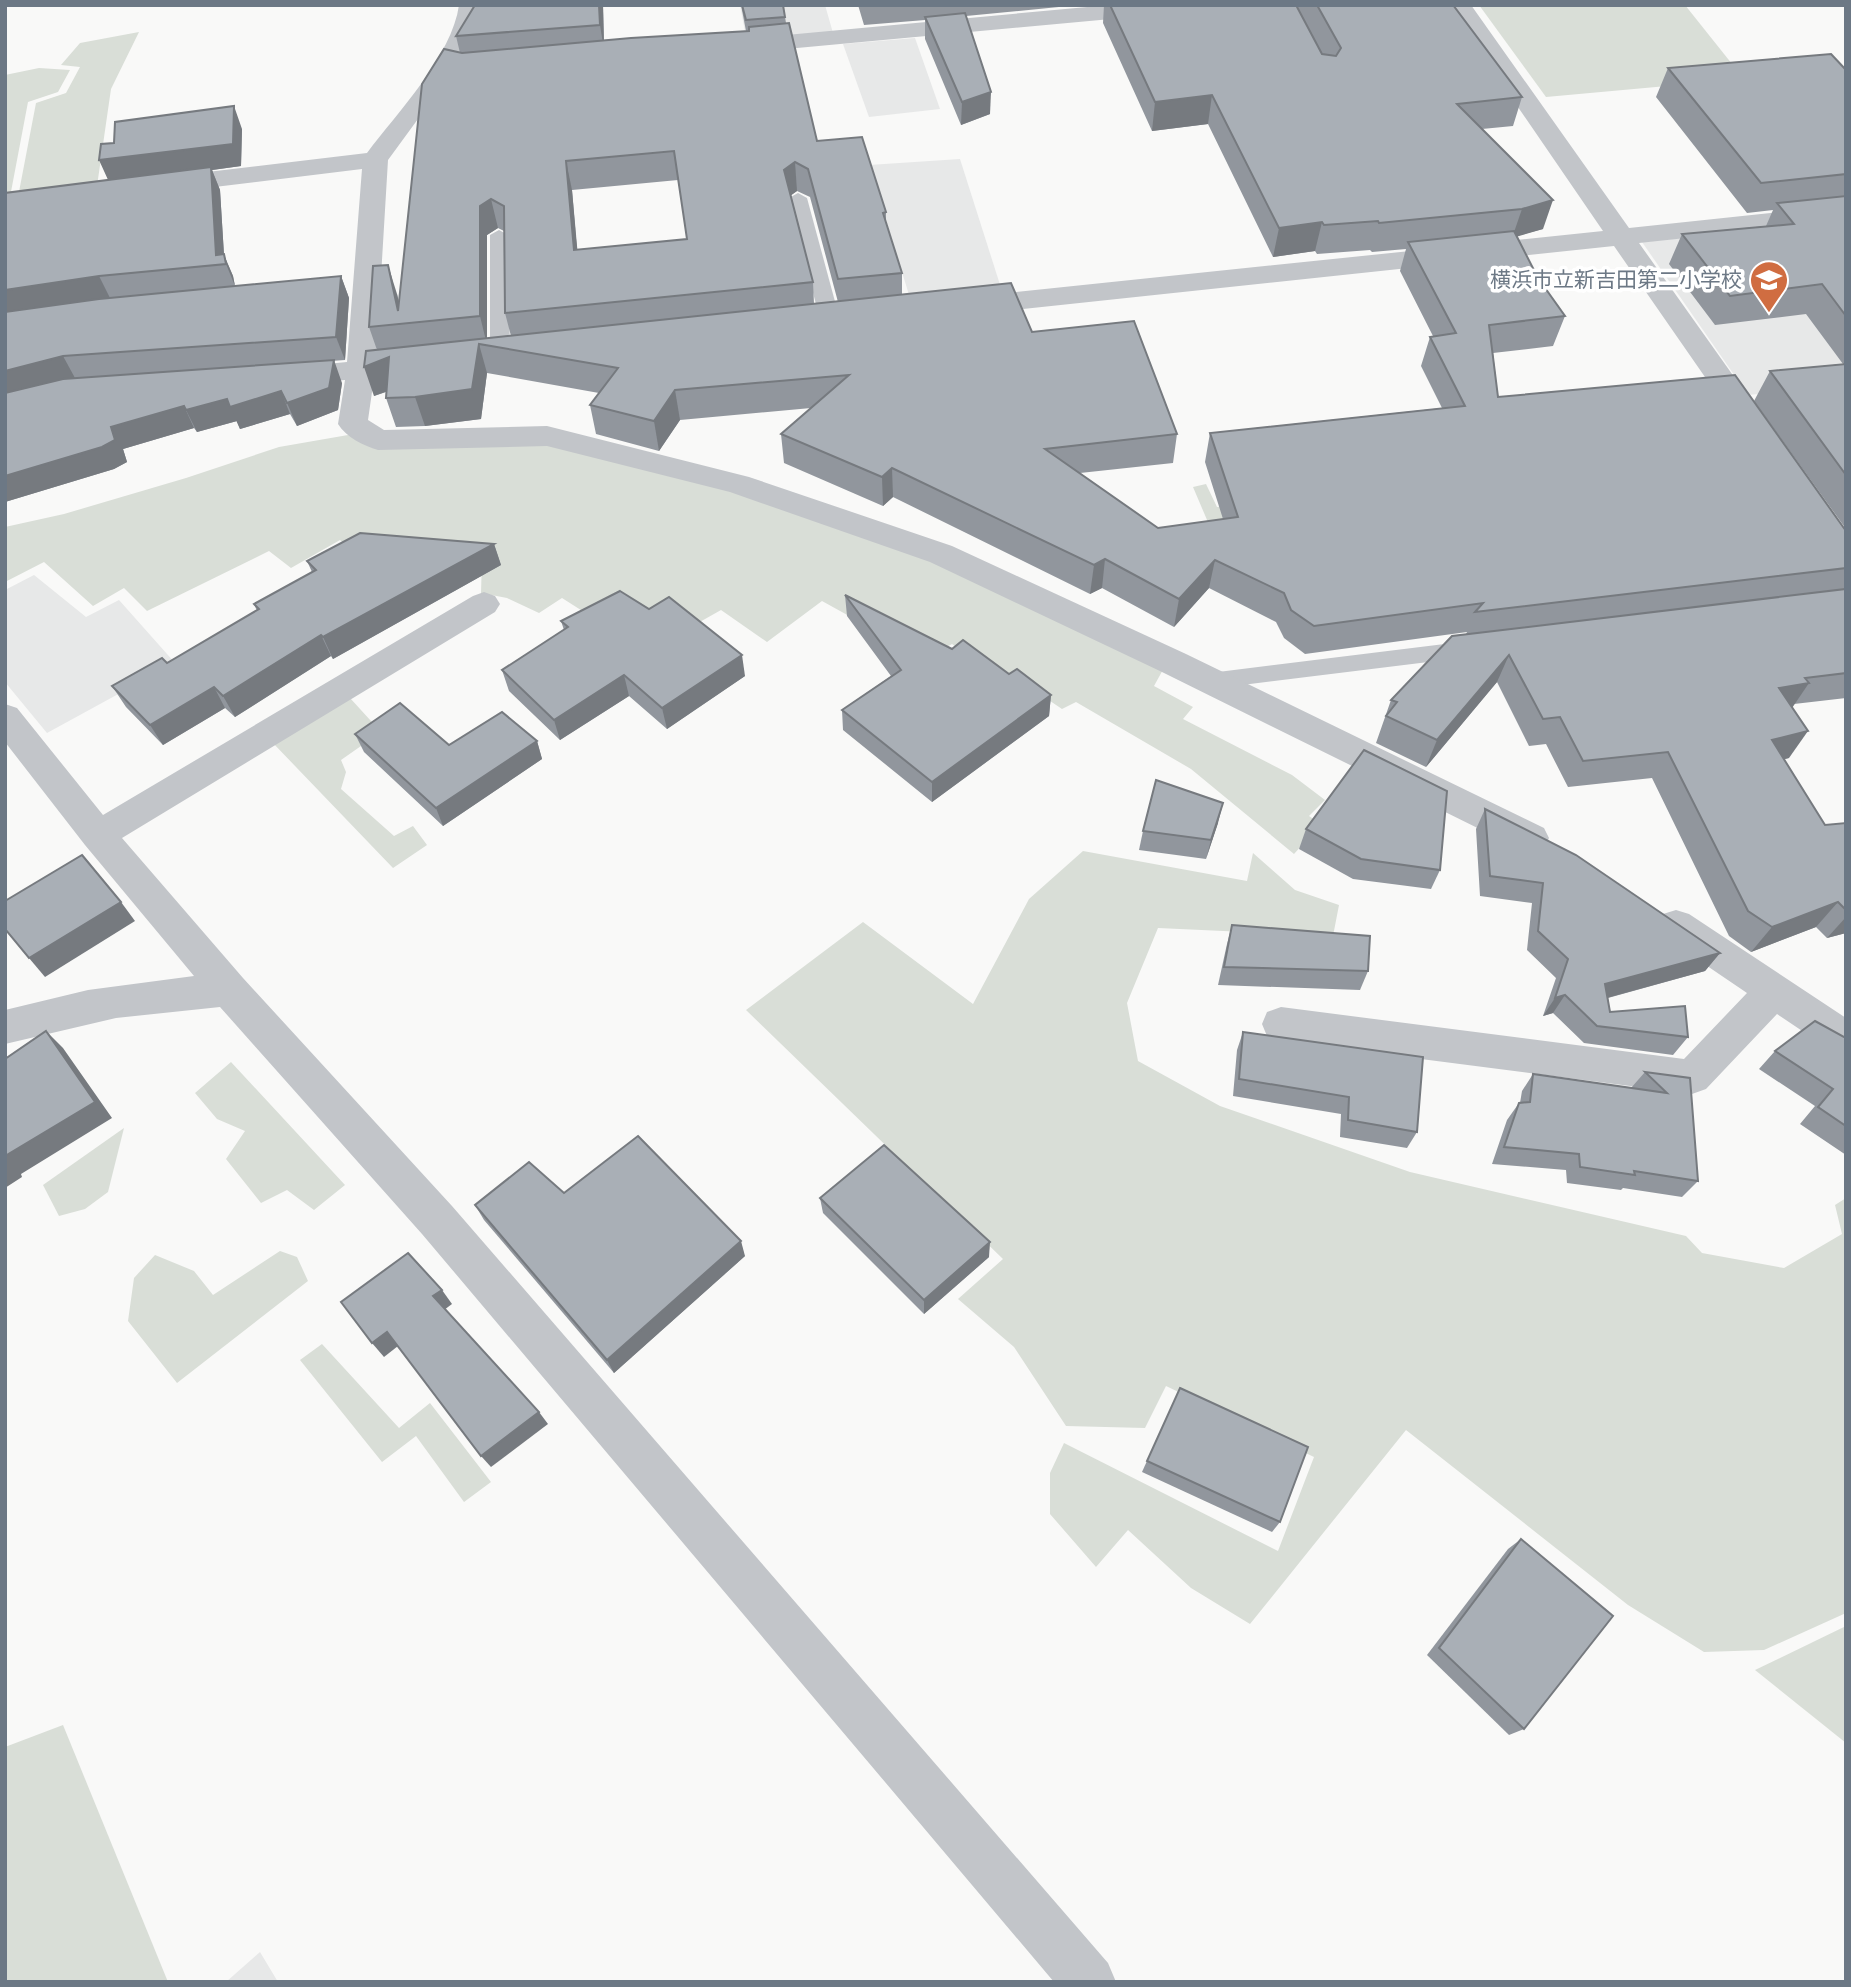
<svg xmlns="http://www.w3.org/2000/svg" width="1851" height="1987" viewBox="0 0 1851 1987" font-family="'Alegreya Sans','Noto Sans JP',sans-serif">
<rect width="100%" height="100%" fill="#f9f9f8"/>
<g fill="#e7e8e8">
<path d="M740,5H825L833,33L747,42Z"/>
<path d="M915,38L940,109L869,117L843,44Z"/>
<path d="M960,159L1002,291L910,298L869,165Z"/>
<path d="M1846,221V386L1748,395L1642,242Z"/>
<path d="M34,575L86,617L119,600L175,663L47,733L5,682V590Z"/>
<path d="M260,1952L278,1982H226Z"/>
</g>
<g fill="#d9ded7">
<path d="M1479,5H1685L1744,79L1546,97Z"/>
<path d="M139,32L111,89L97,186L18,197L36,103L66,93L80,67L61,65L80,43Z"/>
<path d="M39,68L70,70L58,92L28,102L10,197L5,199V75Z"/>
<path d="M348,435L544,443L736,492L953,567L1165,666L1154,686L1193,707L1183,719L1292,775L1325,800L1309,816L1321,824L1294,854L1191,769L1076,702L1062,709L1019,680L1007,685L952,644L936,653L878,632L822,601L767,642L721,610L698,623L595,619L562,598L539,613L507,598L481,593L482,558L355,553L340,540L291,568L269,551L147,611L124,588L93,606L44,562L5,582V527L64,514L186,478L279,447Z"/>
<path d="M1206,484L1217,507L1245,504L1216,541L1193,487Z"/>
<path d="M350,698L381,732L341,760L346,772L341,789L394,836L413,826L427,845L393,868L272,742Z"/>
<path d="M1083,851L1247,881L1253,853L1295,890L1339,905L1333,936L1158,928L1127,1003L1138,1061L1220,1106L1410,1172L1686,1236L1702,1253L1784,1268L1842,1234L1835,1205L1846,1198V1613L1764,1650L1704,1652L1628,1605L1406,1430L1250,1624L1191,1588L1128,1530L1096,1567L1050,1514V1473L1064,1443L1278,1551L1314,1457L1166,1386L1145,1428L1066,1426L1014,1347L958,1299L1003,1259L746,1010L863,922L973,1004L1029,899Z"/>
<path d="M231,1062L345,1185L314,1210L287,1190L261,1203L226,1159L245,1131L217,1119L195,1093Z"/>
<path d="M124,1128L108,1192L85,1209L59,1216L43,1185Z"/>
<path d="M280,1251L297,1257L308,1281L177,1383L128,1321L134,1278L155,1255L194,1271L213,1295Z"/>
<path d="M322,1344L399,1428L430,1403L491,1482L464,1502L416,1436L382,1462L300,1360Z"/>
<path d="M1846,1626V1743L1755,1670Z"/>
<path d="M63,1725L168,1982H5V1747Z"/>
</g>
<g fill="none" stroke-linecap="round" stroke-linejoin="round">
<g fill="#c2c5c9" fill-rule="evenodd">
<path d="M798,193L807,198L840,320L837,324L830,326L820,320L789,198Z"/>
<path d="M499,230L508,235L510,355L507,359H493L490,355V235Z"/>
<path d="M1469,641L1477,643L1480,649L1477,655L1469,657L1210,689L1202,687L1199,681L1202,675L1210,673Z"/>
</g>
<g fill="#c2c5c9" fill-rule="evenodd">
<path d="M459,5H483L481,19L456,67L388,160L376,360L395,362L399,368L395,374L374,378L368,420L384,430L547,426L749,477L952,546L1186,654L1544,828L1549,838L1544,848L1531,852L1518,848L1162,672L930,562L730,492L547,446L378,450C364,446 346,437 338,424L345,380L285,385L275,383L271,376L275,369L347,362L362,169L165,193L156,191L152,185L156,179L165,177L367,153C397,113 452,56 459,5Z"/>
<path d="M1109,5H1198L1195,10L1187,12L742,53L734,51L730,46L734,41L742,39Z"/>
<path d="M1448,5H1471L1629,228L1846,205V221L1639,243L1759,412L1764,419L1759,426L1749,429L1739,426L1614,246L967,315L957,312L953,306L957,300L967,297L1603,231Z"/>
<path d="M484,592L495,596L500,604L495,612L122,838L243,978L452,1206L1108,1963L1116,1982H1054L422,1234L220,1007L116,1018L5,1044V1010L88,990L194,976L85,845L5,742V704L17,708L103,815L473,596Z"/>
<path d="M1676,910L1689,914L1846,1018V1056L1832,1051L1777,1014L1706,1089L1692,1094L1281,1041L1267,1036L1262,1024L1267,1012L1281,1007L1684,1059L1747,993L1663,936L1657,925L1663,914Z"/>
</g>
</g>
<g fill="#91969d" fill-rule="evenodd">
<path d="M603,5L604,40L746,31L741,5H783L786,23L817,141L886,212V223L902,273V295L1032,332L1177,434L1173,463L1080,473L1158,528L1223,519L1205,462L1210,433L1442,408L1421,366L1430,337L1433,336L1400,271L1406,249L1372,252L1370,250L1317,254L1315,251L1273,257L1208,124L1152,131L1103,23L1104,5H1453L1522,97L1513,126L1482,129L1543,229L1517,236L1538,278L1565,316L1553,346L1493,353L1498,397L1846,531V698L1794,704L1792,707L1789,758L1784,759L1825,825L1846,823V933L1827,938L1816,927L1751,952L1729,936L1652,778L1568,787L1546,744L1529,746L1497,682L1426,767L1376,743L1391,700L1466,634L1467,632L1305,654L1284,638L1276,622L1209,588L1174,627L1102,588L1090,594L893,497L883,506L784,463L781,434L811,408L680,420L659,451L596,434L590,405L599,393L487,373L481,419L425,426L396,427L386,398V392L374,396L377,350L369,327L397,294L399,303L460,53L456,36ZM1299,11L1322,55V54ZM678,180L687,239L577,250L572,190ZM797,191L810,197L838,302L814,304L813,282L791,195ZM498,228L504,231L505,313L511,336L487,338V235Z"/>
<path d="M858,5H1079L966,16L990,114L961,125L925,39V20L864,25Z"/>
<path d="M1668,68L1846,70V529L1754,401L1770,371L1843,364L1806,314L1715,325L1669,264L1682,234L1766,226L1773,210L1747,213L1656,97Z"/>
<path d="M242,129L241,166L212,170L220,190L224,255L233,276L235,286L341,276L349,298L345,360L74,379L342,383L338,410L297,426L290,414L240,429L237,421L197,432L194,428L123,449L127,462L114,469L5,502V193L108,180Z"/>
<path d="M494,544L501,565L333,659L331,656L235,717L225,708L163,745L126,707L112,686L167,663L257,611L254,604L312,572L307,561Z"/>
<path d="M845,595L952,649L1009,674L1051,695L1049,716L932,802L843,730L842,710L891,676L847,616Z"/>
<path d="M561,621L745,676L667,729L629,696L560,740L509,691L502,670L564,630Z"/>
<path d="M355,734L449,745L537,741L542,759L443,826L364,752Z"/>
<path d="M1485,809L1720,953L1705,971L1608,998L1610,1012L1688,1037L1673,1055L1584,1043L1553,1013L1543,1016L1556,978L1527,950L1532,903L1480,896L1476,829Z"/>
<path d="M1218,823L1206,859L1139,850L1143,831Z"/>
<path d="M1306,829L1440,870L1431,889L1353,879L1299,849Z"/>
<path d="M1232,925L1368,971L1360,990L1218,985L1227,944Z"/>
<path d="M1243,1032L1417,1132L1407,1148L1340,1137L1341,1114L1233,1096L1237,1050Z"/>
<path d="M1846,1038V1155L1800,1124L1815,1106L1759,1069L1775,1051Z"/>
<path d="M1645,1072L1690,1078L1698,1181L1682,1197L1623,1188L1621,1190L1567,1183L1566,1170L1492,1164L1507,1120L1519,1103H1520L1522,1091L1533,1074L1631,1088Z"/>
<path d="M564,1193L745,1256L614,1373L484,1220L475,1205Z"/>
<path d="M820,1198L989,1257L924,1314L823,1213Z"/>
<path d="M1180,1388L1280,1522L1272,1532L1142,1472Z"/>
<path d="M1521,1539L1524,1729L1509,1735L1427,1655L1508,1549Z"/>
</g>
<g fill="#767a7f">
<path d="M599,5H603L604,50L600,25Z"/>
<path d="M991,92L990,114L961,125L962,102Z"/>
<path d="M1212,95L1208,124L1152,131L1155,102Z"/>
<path d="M234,106L242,129L241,166L212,170L220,190L224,255L233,276L235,286L226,264L109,182L99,160Z"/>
<path d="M566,161L572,190L580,279L574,250Z"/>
<path d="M795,162L797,191L786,199L784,170Z"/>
<path d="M491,199L498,228L487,235V345L480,316V206Z"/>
<path d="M1553,200L1543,229L1512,238L1522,209Z"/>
<path d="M1322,222L1315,251L1273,257L1279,228Z"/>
<path d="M388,265L397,294L404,324L398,311Z"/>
<path d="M99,276L110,298L5,314V290Z"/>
<path d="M341,276L349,298L345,360L336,337Z"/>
<path d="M479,344L487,373L481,419L425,426L415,397Z"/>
<path d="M63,356L75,378L5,396V371Z"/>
<path d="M389,357L399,387L374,396L364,367Z"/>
<path d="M334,360L342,383L338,410L297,426L287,403Z"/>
<path d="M675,390L680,420L659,451L654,421Z"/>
<path d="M281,391L290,414L240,429L230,407Z"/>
<path d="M227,399L237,421L197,432L186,410Z"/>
<path d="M184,406L194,428L123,449L127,462L114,469L5,502V476L111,427Z"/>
<path d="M892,468L893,497L883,506L882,477Z"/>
<path d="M494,544L501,565L333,659L323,637Z"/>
<path d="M1105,559L1102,588L1090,594L1094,565Z"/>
<path d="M1215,560L1209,588L1174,627L1179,599Z"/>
<path d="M321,635L331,656L235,717L223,696Z"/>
<path d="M742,655L745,676L667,729L662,708Z"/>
<path d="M1509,655L1497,682L1426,767L1437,740Z"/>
<path d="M624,675L629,696L560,740L554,720Z"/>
<path d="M1809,683L1790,711L1779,688Z"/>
<path d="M214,687L225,708L163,745L150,725Z"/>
<path d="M1051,695L1049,716L932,802V782Z"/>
<path d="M1808,731L1789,758L1754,767L1772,740Z"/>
<path d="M537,741L542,759L443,826L436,808Z"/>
<path d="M1223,803L1218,823L1206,859L1211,840Z"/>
<path d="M121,902L135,921L45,977L29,958Z"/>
<path d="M1838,902L1816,927L1751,952L1772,927Z"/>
<path d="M1846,917V933L1827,938Z"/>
<path d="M1720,953L1705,971L1592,1002L1605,984Z"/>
<path d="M1565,995L1553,1013L1543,1016L1555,998Z"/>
<path d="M46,1031L63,1048L112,1118L21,1174L22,1177L5,1188V1156Z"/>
<path d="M741,1241L745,1256L614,1373L607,1360Z"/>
<path d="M990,1242L989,1257L924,1314V1300Z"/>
<path d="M442,1290L452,1304L444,1310L433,1296Z"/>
<path d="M387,1332L398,1346L384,1357L372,1343Z"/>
<path d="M539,1412L548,1424L491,1467L481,1456Z"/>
</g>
<g fill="#a9afb6" stroke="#767a7f" stroke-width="2" fill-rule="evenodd">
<path d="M475,5H599L600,25L456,36Z"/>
<path d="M742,5H783L785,17L746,20Z"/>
<path d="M1110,5H1296L1322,54L1336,56L1341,48L1317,5H1453L1522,97L1457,104L1553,200L1522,209L1379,223L1378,221L1324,225L1322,222L1279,228L1212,95L1155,102Z"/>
<path d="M965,13L991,92L962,102L925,17Z"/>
<path d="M789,23L817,141L862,137L886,212L883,213L902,273L838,279L808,169L795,162L784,170L813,282L505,313L504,206L491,199L480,206V316L369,327L373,266L388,265L398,311L422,84L444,49L462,53L631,38L749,31V27ZM674,151L687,239L574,250L566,161Z"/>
<path d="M1831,54L1846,70V174L1761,183L1668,68Z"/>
<path d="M234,106L233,144L99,160L101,144L114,143L115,122Z"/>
<path d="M211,167L216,255L224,254L226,264L99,276L5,290V193Z"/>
<path d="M1846,196V316L1822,284L1730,296L1682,234L1794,224L1777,203Z"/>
<path d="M1514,231L1538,278L1565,316L1489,325L1498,397L1735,375L1846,531V568L1475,612L1483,603L1314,626L1291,610L1284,593L1215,560L1179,599L1105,559L1094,565L892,468L882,477L781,434L849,375L675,390L654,421L590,405L618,368L479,344L472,389L415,397L386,398L389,357L364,367L366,351L1011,283L1032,332L1134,321L1177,434L1045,449L1158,528L1238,517L1210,433L1465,406L1430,337L1456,333L1408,242Z"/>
<path d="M341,276L336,337L63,356L5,371V312L99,299Z"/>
<path d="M334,360L329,388L287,403L281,391L230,407L227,399L186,410L184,406L111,427L115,440L102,447L5,476V393L63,379Z"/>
<path d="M1846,364V475L1770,371Z"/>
<path d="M360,533L494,544L323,637L321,635L223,696L214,687L150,725L112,686L162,658L167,663L259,609L254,604L316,570L307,561Z"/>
<path d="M1846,589V673L1805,678L1809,683L1779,688L1808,731L1772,740L1825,825L1846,823V910L1838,902L1772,927L1748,911L1668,752L1583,761L1560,717L1543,719L1509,655L1437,740L1386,716L1397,702L1391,700L1452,636Z"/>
<path d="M620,591L649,609L669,597L742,655L662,708L624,675L554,720L502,670L568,627L561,621Z"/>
<path d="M845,595L952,649L963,640L1009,674L1017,669L1051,695L932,782L842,710L901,670Z"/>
<path d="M400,703L449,745L502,712L537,741L436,808L355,734Z"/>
<path d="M1364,750L1447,791L1440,870L1361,859L1306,829Z"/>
<path d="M1156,780L1223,803L1211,840L1143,831Z"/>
<path d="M1485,809L1576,855L1720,953L1605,984L1610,1012L1685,1006L1688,1037L1597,1026L1565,995L1555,998L1568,959L1538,931L1543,883L1490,876Z"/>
<path d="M82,855L121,902L29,958L5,929V901Z"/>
<path d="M1232,925L1370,936L1368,971L1224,967Z"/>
<path d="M1815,1021L1846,1038V1126L1818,1107L1833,1089L1775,1051Z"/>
<path d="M46,1031L95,1102L5,1156V1059Z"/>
<path d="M1243,1032L1423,1057L1417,1132L1348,1120L1349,1097L1239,1079Z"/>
<path d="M1645,1072L1690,1078L1698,1181L1634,1171L1635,1175L1580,1167L1579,1154L1504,1147L1519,1103L1530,1102L1533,1074L1667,1093Z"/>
<path d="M638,1136L741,1241L607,1360L475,1205L529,1162L564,1193Z"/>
<path d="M884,1145L990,1242L924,1300L820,1198Z"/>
<path d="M408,1253L442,1290L433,1296L539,1412L481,1456L387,1332L372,1343L341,1302Z"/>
<path d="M1180,1388L1308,1447L1280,1522L1147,1461Z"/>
<path d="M1521,1539L1613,1616L1524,1729L1439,1648Z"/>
</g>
<defs>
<symbol id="school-pin" viewBox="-11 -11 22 30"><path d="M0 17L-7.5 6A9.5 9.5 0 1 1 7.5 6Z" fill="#d06d41" stroke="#fff"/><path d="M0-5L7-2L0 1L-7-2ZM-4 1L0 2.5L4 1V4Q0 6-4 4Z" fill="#fff"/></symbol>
</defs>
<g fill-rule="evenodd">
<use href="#school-pin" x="1747" y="258" width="44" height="60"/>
</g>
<g text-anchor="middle" stroke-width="7" stroke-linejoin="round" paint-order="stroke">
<g font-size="21" fill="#6c7885" stroke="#fff" text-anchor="end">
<text x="1742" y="287">横浜市立新吉田第二小学校</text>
</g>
</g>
<rect width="1851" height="1987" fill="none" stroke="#6c7885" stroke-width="14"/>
</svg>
